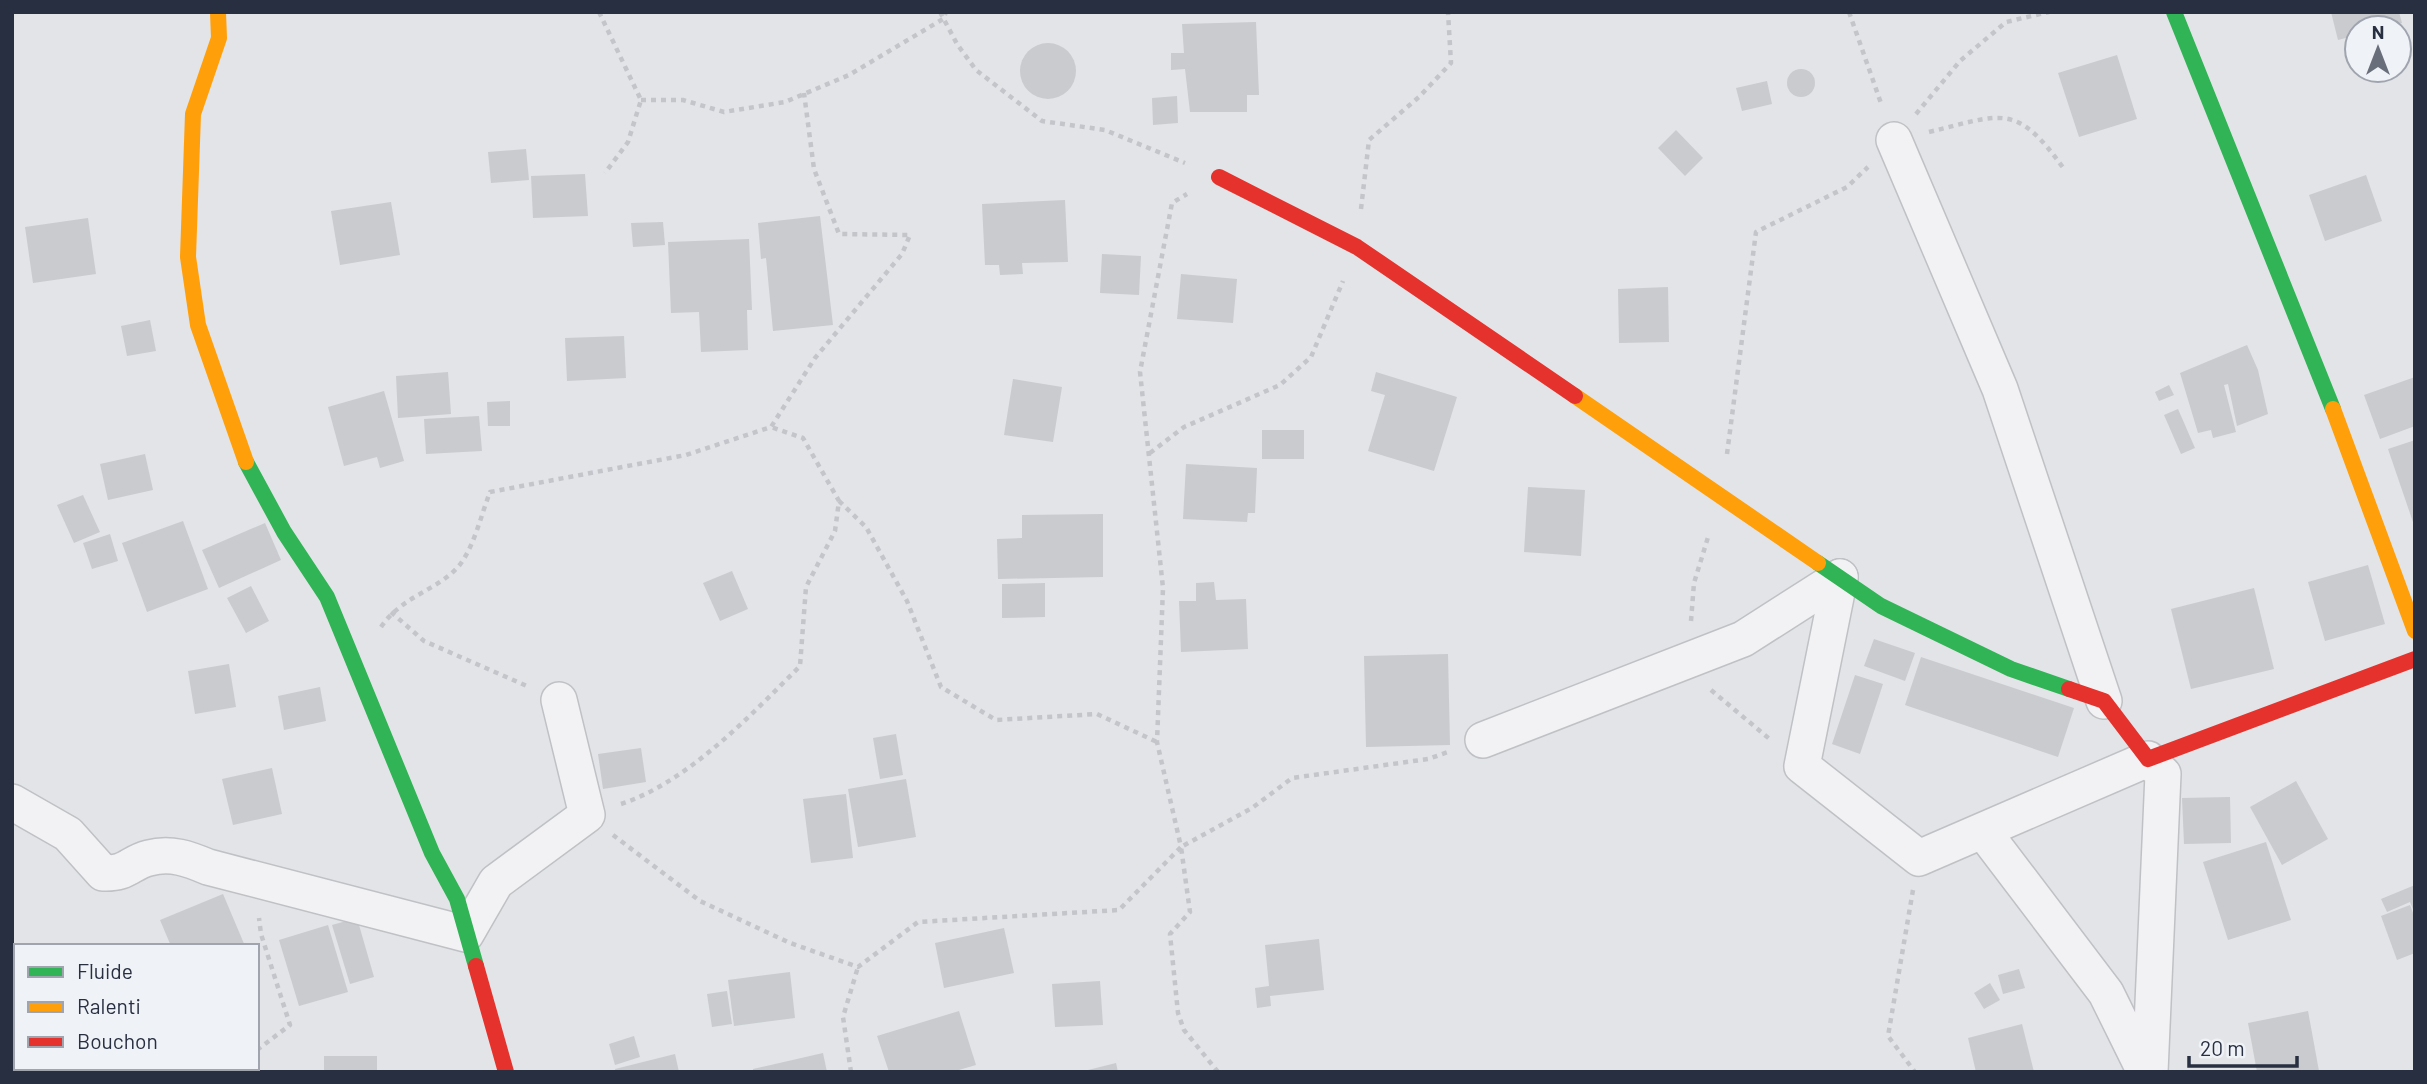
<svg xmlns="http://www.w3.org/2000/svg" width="2427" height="1084" viewBox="0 0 2427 1084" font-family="Barlow,sans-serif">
<rect width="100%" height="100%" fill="#e2e4e7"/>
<g fill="#c9cbcf">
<path d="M2331,12H2399L2402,23L2384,28H2357V35L2338,40Z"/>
<path d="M1256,22L1259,95H1247V112H1190L1185,69L1171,70V53H1184L1182,24Z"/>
<circle cx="1048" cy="71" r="28"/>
<path d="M2117,55L2137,119L2079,137L2058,73Z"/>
<circle cx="1801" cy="83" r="14"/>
<path d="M1767,81L1772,104L1742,111L1736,88Z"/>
<path d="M1177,96L1178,123L1153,125L1152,98Z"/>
<path d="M1676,130L1703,158L1685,176L1658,148Z"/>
<path d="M526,149L529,180L491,183L488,152Z"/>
<path d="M585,174L588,216L533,218L531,176Z"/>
<path d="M2366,175L2382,221L2325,241L2309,195Z"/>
<path d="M1065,200L1068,262L1022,263L1023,274L1000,275L999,265H985L982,204Z"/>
<path d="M391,202L400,255L340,265L331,211Z"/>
<path d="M820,216L833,325L773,331L766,258L761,259L758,223Z"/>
<path d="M88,218L96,274L33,283L25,227Z"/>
<path d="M663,222L665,245L633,247L631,223Z"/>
<path d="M749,239L752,310H747L748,350L701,352L699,312L671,313L668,242Z"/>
<path d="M1102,254L1141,256L1139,295L1100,293Z"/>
<path d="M1181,274L1237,279L1233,323L1177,319Z"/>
<path d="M1668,287L1669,342L1619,343L1618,289Z"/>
<path d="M150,320L156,351L127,356L121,326Z"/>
<path d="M624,336L626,378L567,381L565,338Z"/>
<path d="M2247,345L2258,370L2268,414L2237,426L2228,384L2224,385L2236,432L2213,438L2211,430L2198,433L2180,373Z"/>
<path d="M448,372L451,414L398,418L396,376Z"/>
<path d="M1376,372L1457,397L1434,471L1368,451L1385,395L1371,391Z"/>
<path d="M2415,377V426L2380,439L2364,395Z"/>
<path d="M1013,379L1062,387L1053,442L1004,435Z"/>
<path d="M2169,385L2174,395L2159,401L2155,392Z"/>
<path d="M384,391L404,461L380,468L377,457L344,466L328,407Z"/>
<path d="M510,401V426H488L487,402Z"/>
<path d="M2178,409L2195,448L2181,454L2164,415Z"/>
<path d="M479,416L482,451L426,454L424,419Z"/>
<rect x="1262" y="430" width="42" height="29"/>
<path d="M2415,440V525H2414L2388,449Z"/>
<path d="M145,454L153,490L108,500L100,464Z"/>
<path d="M1186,464L1257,468L1255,513H1248L1247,522L1183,519Z"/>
<path d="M1528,487L1585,490L1581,556L1524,552Z"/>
<path d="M83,495L100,532L74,543L57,505Z"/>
<path d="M1103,514V577L998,579L997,539L1022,538V515Z"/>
<path d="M183,521L208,589L147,612L122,543Z"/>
<path d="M265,523L281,560L219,588L202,550Z"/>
<path d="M110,534L118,561L92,569L83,543Z"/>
<path d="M2368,565L2385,624L2325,641L2308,582Z"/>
<path d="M732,571L748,609L720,621L703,583Z"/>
<path d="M1214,582L1216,600L1246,599L1248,649L1181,652L1179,601H1196V583Z"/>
<path d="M1045,583V617L1002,618V584Z"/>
<path d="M251,586L269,621L246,633L227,598Z"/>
<path d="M2254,588L2274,669L2191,689L2171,609Z"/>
<path d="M1874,639L1915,653L1905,681L1864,666Z"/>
<path d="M1448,654L1450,745L1366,747L1364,656Z"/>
<path d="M1921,657L2074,708L2058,757L1905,705Z"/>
<path d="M229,664L236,707L195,714L188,671Z"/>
<path d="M1855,675L1883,684L1860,754L1832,744Z"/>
<path d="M320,687L326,721L284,730L278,696Z"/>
<path d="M896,734L903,775L880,779L873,738Z"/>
<path d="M641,748L646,782L603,789L598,754Z"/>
<path d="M272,768L282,814L233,825L222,779Z"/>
<path d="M906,779L916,837L858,847L848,789Z"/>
<path d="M2296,781L2328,839L2282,865L2250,807Z"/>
<path d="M846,794L853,858L811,863L803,799Z"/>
<path d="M2230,797L2231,843L2184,844L2182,798Z"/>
<path d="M2266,842L2291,920L2228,940L2203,862Z"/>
<path d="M2415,885V914L2410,902L2387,912L2381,899Z"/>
<path d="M223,894L245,946H171L160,920Z"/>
<path d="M2410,905L2415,918V953L2397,960L2381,916Z"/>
<path d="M357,918L374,977L350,984L332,925Z"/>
<path d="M328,925L348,992L299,1006L279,940Z"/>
<path d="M1004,928L1014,973L944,988L935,943Z"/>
<path d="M1319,939L1324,990L1270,996L1271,1006L1257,1008L1255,988L1269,986L1265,945Z"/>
<path d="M2019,969L2025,988L2003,994L1998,975Z"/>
<path d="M790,972L795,1018L734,1026L728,980Z"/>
<path d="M1100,981L1103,1025L1055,1027L1052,984Z"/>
<path d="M1990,983L2000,1000L1984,1009L1974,993Z"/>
<path d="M727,991L732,1024L712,1027L707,994Z"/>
<path d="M959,1011L976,1065L952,1072H889L877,1036Z"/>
<path d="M2308,1011L2319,1071L2257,1072L2248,1023Z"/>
<path d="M2022,1024L2034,1072H1976L1968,1038Z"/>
<path d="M634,1036L640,1057L615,1065L609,1044Z"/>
<path d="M823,1053L827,1072H753V1069Z"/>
<path d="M675,1054L679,1072H616L615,1069Z"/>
<rect x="324" y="1056" width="53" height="16"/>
<path d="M1116,1063L1118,1072H1084V1071Z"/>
</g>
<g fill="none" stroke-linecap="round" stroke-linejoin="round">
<defs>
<g id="street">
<path d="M1894,140L2000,389L2104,701"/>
<path d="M1840,577L1802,766L1919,858L2148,759L2163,774L2150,1072"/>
<path d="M1483,740L1743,639L1840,577"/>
<path d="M12,802L68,834L103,873C128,874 129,863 149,858C171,852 189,859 208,867L466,934L496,882L587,815L559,700"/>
<path d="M1983,831L2106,993L2145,1072"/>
</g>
</defs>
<use href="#street" stroke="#bfc1c5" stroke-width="38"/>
<g stroke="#c4c5cb" stroke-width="4.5" stroke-dasharray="5 5" stroke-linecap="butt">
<path d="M599,12L641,100L628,142L605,173"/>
<path d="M940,12L957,44L976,70L1042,121L1105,130L1185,163"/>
<path d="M1849,12L1882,106"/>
<path d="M641,100H683L724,112L785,102L849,75L943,19L946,12"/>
<path d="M1916,114L1960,61L2006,22L2049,12"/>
<path d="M1929,132C2003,114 2016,102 2064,169"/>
<path d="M1361,209L1369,140L1419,97L1451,63L1448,12"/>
<path d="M1150,453L1184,427L1280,385L1311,357L1343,281"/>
<path d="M1727,454L1756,232L1847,187L1868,167"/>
<path d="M839,501L866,527L907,601L941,687L996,720L1097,714L1157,742"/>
<path d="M391,612L424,641L527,686"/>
<path d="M1691,621L1694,583L1709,534"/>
<path d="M381,627C402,596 436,591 458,567C474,548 481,515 490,492L686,455L771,427L815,358L902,254L910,235L839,234L814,169L804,93"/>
<path d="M1711,690L1772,741"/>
<path d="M621,804C688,782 751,715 800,666L806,587L835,531L839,501L803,438L771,427"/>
<path d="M613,835L700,901L790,943L858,967L918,922L1119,910L1181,847L1157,742L1163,588L1140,372L1172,203L1187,194"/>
<path d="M1913,890L1888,1036L1915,1072"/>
<path d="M12,1042L16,1043"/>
<path d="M257,1050L290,1025L261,934L259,918"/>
<path d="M60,1068L65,1072"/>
<path d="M229,1072L234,1068"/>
<path d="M851,1072L843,1017L858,967"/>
<path d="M1218,1072L1184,1030L1178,1013L1170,934L1190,912L1181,847L1252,808L1292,778L1428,759L1451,751"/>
</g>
<use href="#street" stroke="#f2f2f4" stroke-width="35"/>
<g stroke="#30b455" stroke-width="16">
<path d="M2174,12L2333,409"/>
<path d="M246,462L284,532L327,597L432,853L457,899L476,966"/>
<path d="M1818,563L1881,606L2011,669L2069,689"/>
</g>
<g stroke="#ff9f0a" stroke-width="16">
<path d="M218,12L219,38L193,114L188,257L198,325L246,462"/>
<path d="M1575,396L1818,563"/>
<path d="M2333,409L2415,631"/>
</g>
<g stroke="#e5322d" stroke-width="16">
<path d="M1219,177L1357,247L1575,396"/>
<path d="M2069,689L2104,701L2148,759L2415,659"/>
<path d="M476,966L506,1072"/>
</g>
</g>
<rect width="2427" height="1084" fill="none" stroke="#282f41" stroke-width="28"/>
<rect x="14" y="944" width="245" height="126" fill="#eff2f7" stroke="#9fa4ae" stroke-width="2"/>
<rect x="28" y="967" width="35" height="10" fill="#30b455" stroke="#9fa4ae" stroke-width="2"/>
<text x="77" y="979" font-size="21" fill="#282f41">Fluide</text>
<rect x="28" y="1002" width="35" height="10" fill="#ff9f0a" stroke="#9fa4ae" stroke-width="2"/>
<text x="77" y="1014" font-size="21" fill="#282f41">Ralenti</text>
<rect x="28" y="1037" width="35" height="10" fill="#e5322d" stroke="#9fa4ae" stroke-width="2"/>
<text x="77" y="1049" font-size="21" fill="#282f41">Bouchon</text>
<g transform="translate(2378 49)"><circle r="33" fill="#eff2f7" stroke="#9fa4ae" stroke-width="2"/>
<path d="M0-5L12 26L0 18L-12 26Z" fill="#696e7b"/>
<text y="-10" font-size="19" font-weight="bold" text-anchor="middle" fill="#282f41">N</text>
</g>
<path d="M2189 1056v10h108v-10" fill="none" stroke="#282f41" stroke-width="3.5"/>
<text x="2200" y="1056" font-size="21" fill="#282f41" stroke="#eff2f7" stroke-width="5" paint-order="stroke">20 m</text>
</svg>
